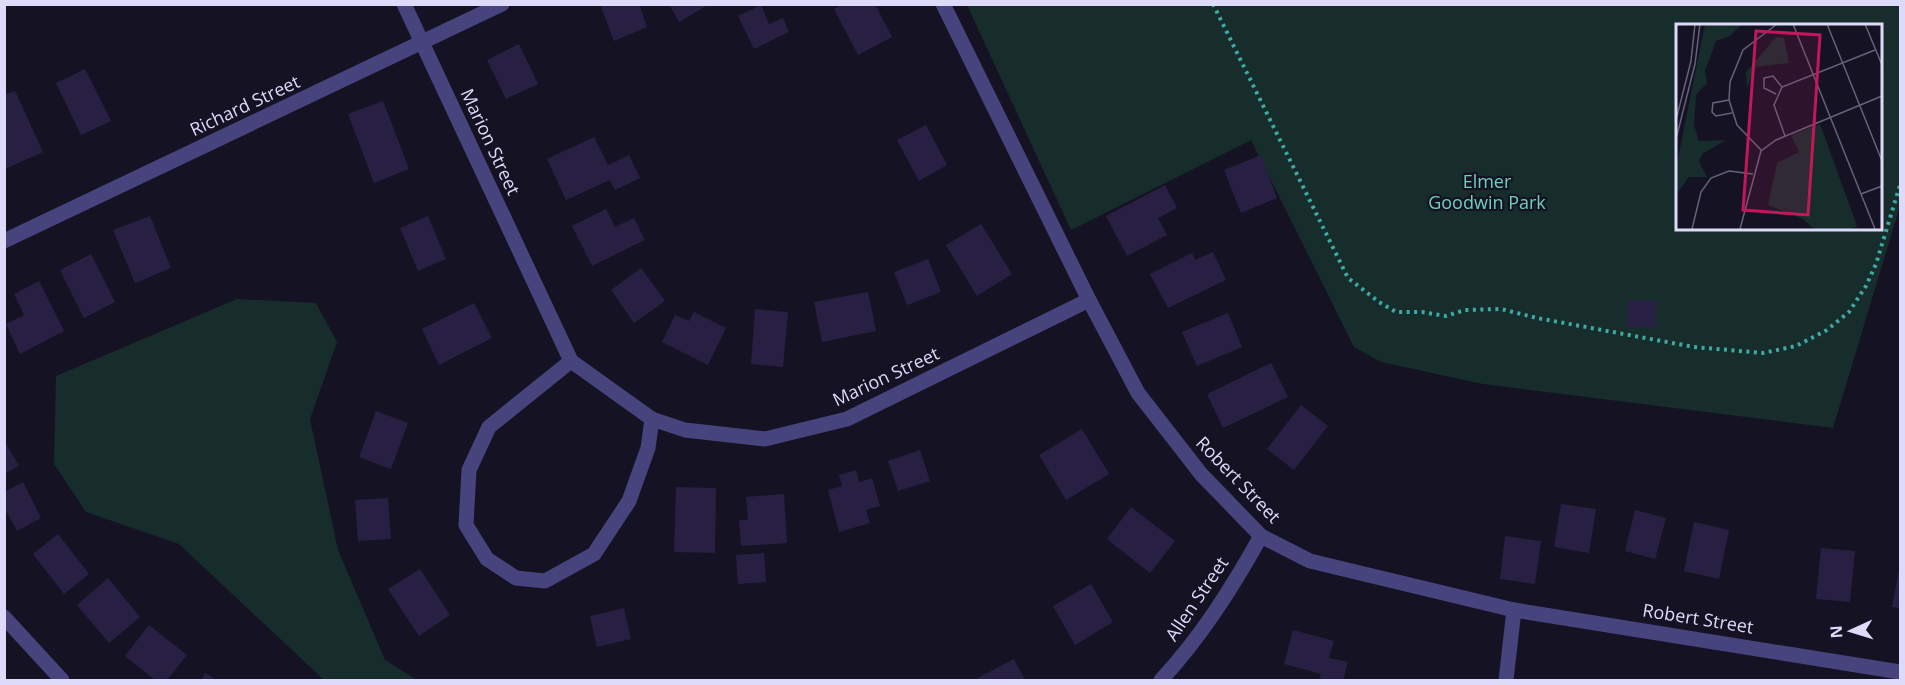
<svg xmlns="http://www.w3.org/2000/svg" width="1905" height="685" viewBox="0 0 1905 685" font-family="'Open Sans',sans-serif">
<rect width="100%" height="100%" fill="#151224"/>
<g fill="#162d2c" fill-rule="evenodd">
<path d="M967,5H1900V206L1833,428L1483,384L1381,362L1354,347L1251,140L1071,230ZM1677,26H1880V228H1677Z"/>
<path d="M237,299L316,303L337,342L310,419L338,550L385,660L417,680H324L179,544L86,512L54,464L56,376Z"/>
</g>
<g fill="#282042">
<path d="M600,4H639L647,27L614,41Z"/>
<path d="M669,4H705L706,6L679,22Z"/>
<path d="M843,4H875L892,37L858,55L834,9Z"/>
<path d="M761,5L769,24L783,18L789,32L754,49L738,16Z"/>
<path d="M519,44L538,84L506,99L487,60Z"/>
<path d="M85,69L111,121L81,135L56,83Z"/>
<path d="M15,91L43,152L5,169L4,95Z"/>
<path d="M383,101L409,169L374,183L348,114Z"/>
<path d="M926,125L947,165L919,181L897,140Z"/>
<path d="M594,137L608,165L629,155L640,178L615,190L610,180L566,200L547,159Z"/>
<path d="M1261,155L1277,198L1241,213L1224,170Z"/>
<path d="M1165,185L1177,208L1158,218L1167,235L1127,256L1106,216Z"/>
<path d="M606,209L615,227L634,218L645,240L592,266L572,226Z"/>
<path d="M150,216L171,268L135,283L113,230Z"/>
<path d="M428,216L446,259L418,271L400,228Z"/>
<path d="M981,224L1012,274L977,296L946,245Z"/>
<path d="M1213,252L1226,280L1168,308L1150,274L1192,253L1195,260Z"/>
<path d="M91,254L115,302L84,318L60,270Z"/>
<path d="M928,259L941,292L907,305L894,272Z"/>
<path d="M641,268L665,301L634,323L611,290Z"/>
<path d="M39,281L64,331L20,354L6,324L24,315L14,294Z"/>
<path d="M868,292L876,331L822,342L814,302Z"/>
<path d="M1628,300L1656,301L1655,328L1626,327Z"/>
<path d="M474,303L492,338L439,365L422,329Z"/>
<path d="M755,309L788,312L783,367L751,364Z"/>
<path d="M694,312L726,328L708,365L662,342L675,315L689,321Z"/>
<path d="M1228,313L1242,347L1197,366L1182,332Z"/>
<path d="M1271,363L1288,397L1223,428L1207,394Z"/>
<path d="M1301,405L1328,426L1294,470L1267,449Z"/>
<path d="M376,411L408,423L391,469L359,457Z"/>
<path d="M1082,429L1109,474L1066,500L1039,455Z"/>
<path d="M4,440L19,466L4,474Z"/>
<path d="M920,450L930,481L898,491L888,461Z"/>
<path d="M856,470L859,482L872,478L880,506L866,510L870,523L839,532L828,490L842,486L839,475Z"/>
<path d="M23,482L41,518L17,531L4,507V492Z"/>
<path d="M676,487L716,488L715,553L674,552Z"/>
<path d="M784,494L787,543L741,546L739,520H748L746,497Z"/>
<path d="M388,498L391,539L358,541L355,500Z"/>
<path d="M1561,504L1596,509L1589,553L1554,547Z"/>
<path d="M1131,507L1175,541L1150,573L1107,539Z"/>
<path d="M1635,510L1666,518L1655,559L1625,551Z"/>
<path d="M1694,522L1729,530L1719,579L1684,571Z"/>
<path d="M58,534L89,574L64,594L33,554Z"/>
<path d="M1505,536L1541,541L1535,584L1500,579Z"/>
<path d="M1821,548L1855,551L1850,602L1816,599Z"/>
<path d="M764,553L766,582L738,584L736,555Z"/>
<path d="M420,569L450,615L419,636L388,589Z"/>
<path d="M1899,571H1900V608L1892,607Z"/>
<path d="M108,578L140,617L109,643L77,605Z"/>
<path d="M1091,584L1113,622L1075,645L1053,606Z"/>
<path d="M624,608L631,639L597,647L590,616Z"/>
<path d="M149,625L187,655L167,680H155L125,656Z"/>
<path d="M1293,630L1334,641L1329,658L1348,662L1343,680H1319L1321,674L1284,664Z"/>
<path d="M1014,659L1025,680H977L976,679Z"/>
<path d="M205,673L217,680H201Z"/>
</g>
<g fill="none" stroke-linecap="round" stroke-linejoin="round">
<path stroke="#3fa9a4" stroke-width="4" stroke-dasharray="3 4.5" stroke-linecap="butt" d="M1213,4L1348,278L1379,302L1396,312H1422L1446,316L1465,310L1501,309L1537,318L1694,347L1763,353L1796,346L1827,330L1849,312L1866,286L1876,264L1900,185"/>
<g stroke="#46437d" stroke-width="15">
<path d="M404,4L571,361L652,419L685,430L765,439L847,419L1089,300"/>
<path d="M943,4L1089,300L1138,393L1201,474L1261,536L1310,561L1514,610L1900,672"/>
<path d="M4,241L502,4"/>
<path d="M571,361L489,427L469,470L466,525L487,559L516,578L545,581L594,554L629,501L648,448L652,419"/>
<path d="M4,617L62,680"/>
<path d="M1161,680C1201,637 1232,588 1261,536"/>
<path d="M1506,680L1514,610"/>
</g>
</g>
<g text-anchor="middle" stroke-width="4.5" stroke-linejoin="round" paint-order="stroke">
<g font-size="18" fill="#dedafa" stroke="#151224">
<text transform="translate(245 106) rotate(-25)" y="6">Richard Street</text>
<text transform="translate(490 142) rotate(65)" y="6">Marion Street</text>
<text transform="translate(886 377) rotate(-25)" y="6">Marion Street</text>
<text transform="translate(1238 480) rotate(46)" y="6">Robert Street</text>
<text transform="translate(1197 599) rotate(-56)" y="6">Allen Street</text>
<text transform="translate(1698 619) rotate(9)" y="6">Robert Street</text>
</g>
<g font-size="18" fill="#6ed1ba" stroke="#151224">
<text x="1487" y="188">Elmer<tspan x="1487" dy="21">Goodwin Park</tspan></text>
</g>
</g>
<g transform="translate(1676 24)">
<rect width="206" height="206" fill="#151224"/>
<path d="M29,0H66L54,12L40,17L29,47L31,59L20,71L18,101L23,117L50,116L26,130L23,138L31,153H13L0,171V144ZM100,13L108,14L113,39L79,43L71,65L70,48ZM144,100L181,202L174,205H138L127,195L92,181L101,139L123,128L115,111Z" fill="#162d2c"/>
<path fill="none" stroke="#65627a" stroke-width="1.5" d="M117,0L199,205M151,0L206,137M189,0L206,41M100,70L88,64V54L97,52L106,63M53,76L37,79L36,88L40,92L56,89M0,96L15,37L19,0M109,112L98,81L106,63L199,26M0,115L19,40L24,0M85,126L61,101L53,76L54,58L67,26L101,0M185,170L206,162M16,205L25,168L35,154L53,147L77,150M64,205L85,127L100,116L206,72"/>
<path fill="#c2185b" fill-opacity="0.15" stroke="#c2185b" stroke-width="3" d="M80,7L144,11L132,191L67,186Z"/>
<rect width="206" height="206" fill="none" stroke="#dedafa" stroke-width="3"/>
</g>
<rect width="1905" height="685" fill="none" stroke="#dedafa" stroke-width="12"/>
<g transform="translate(1851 631) rotate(266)" stroke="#151224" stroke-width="4.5" paint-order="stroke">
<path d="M0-4.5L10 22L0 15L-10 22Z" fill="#dedafa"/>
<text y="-9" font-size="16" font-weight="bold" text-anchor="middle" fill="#dedafa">N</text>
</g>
</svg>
